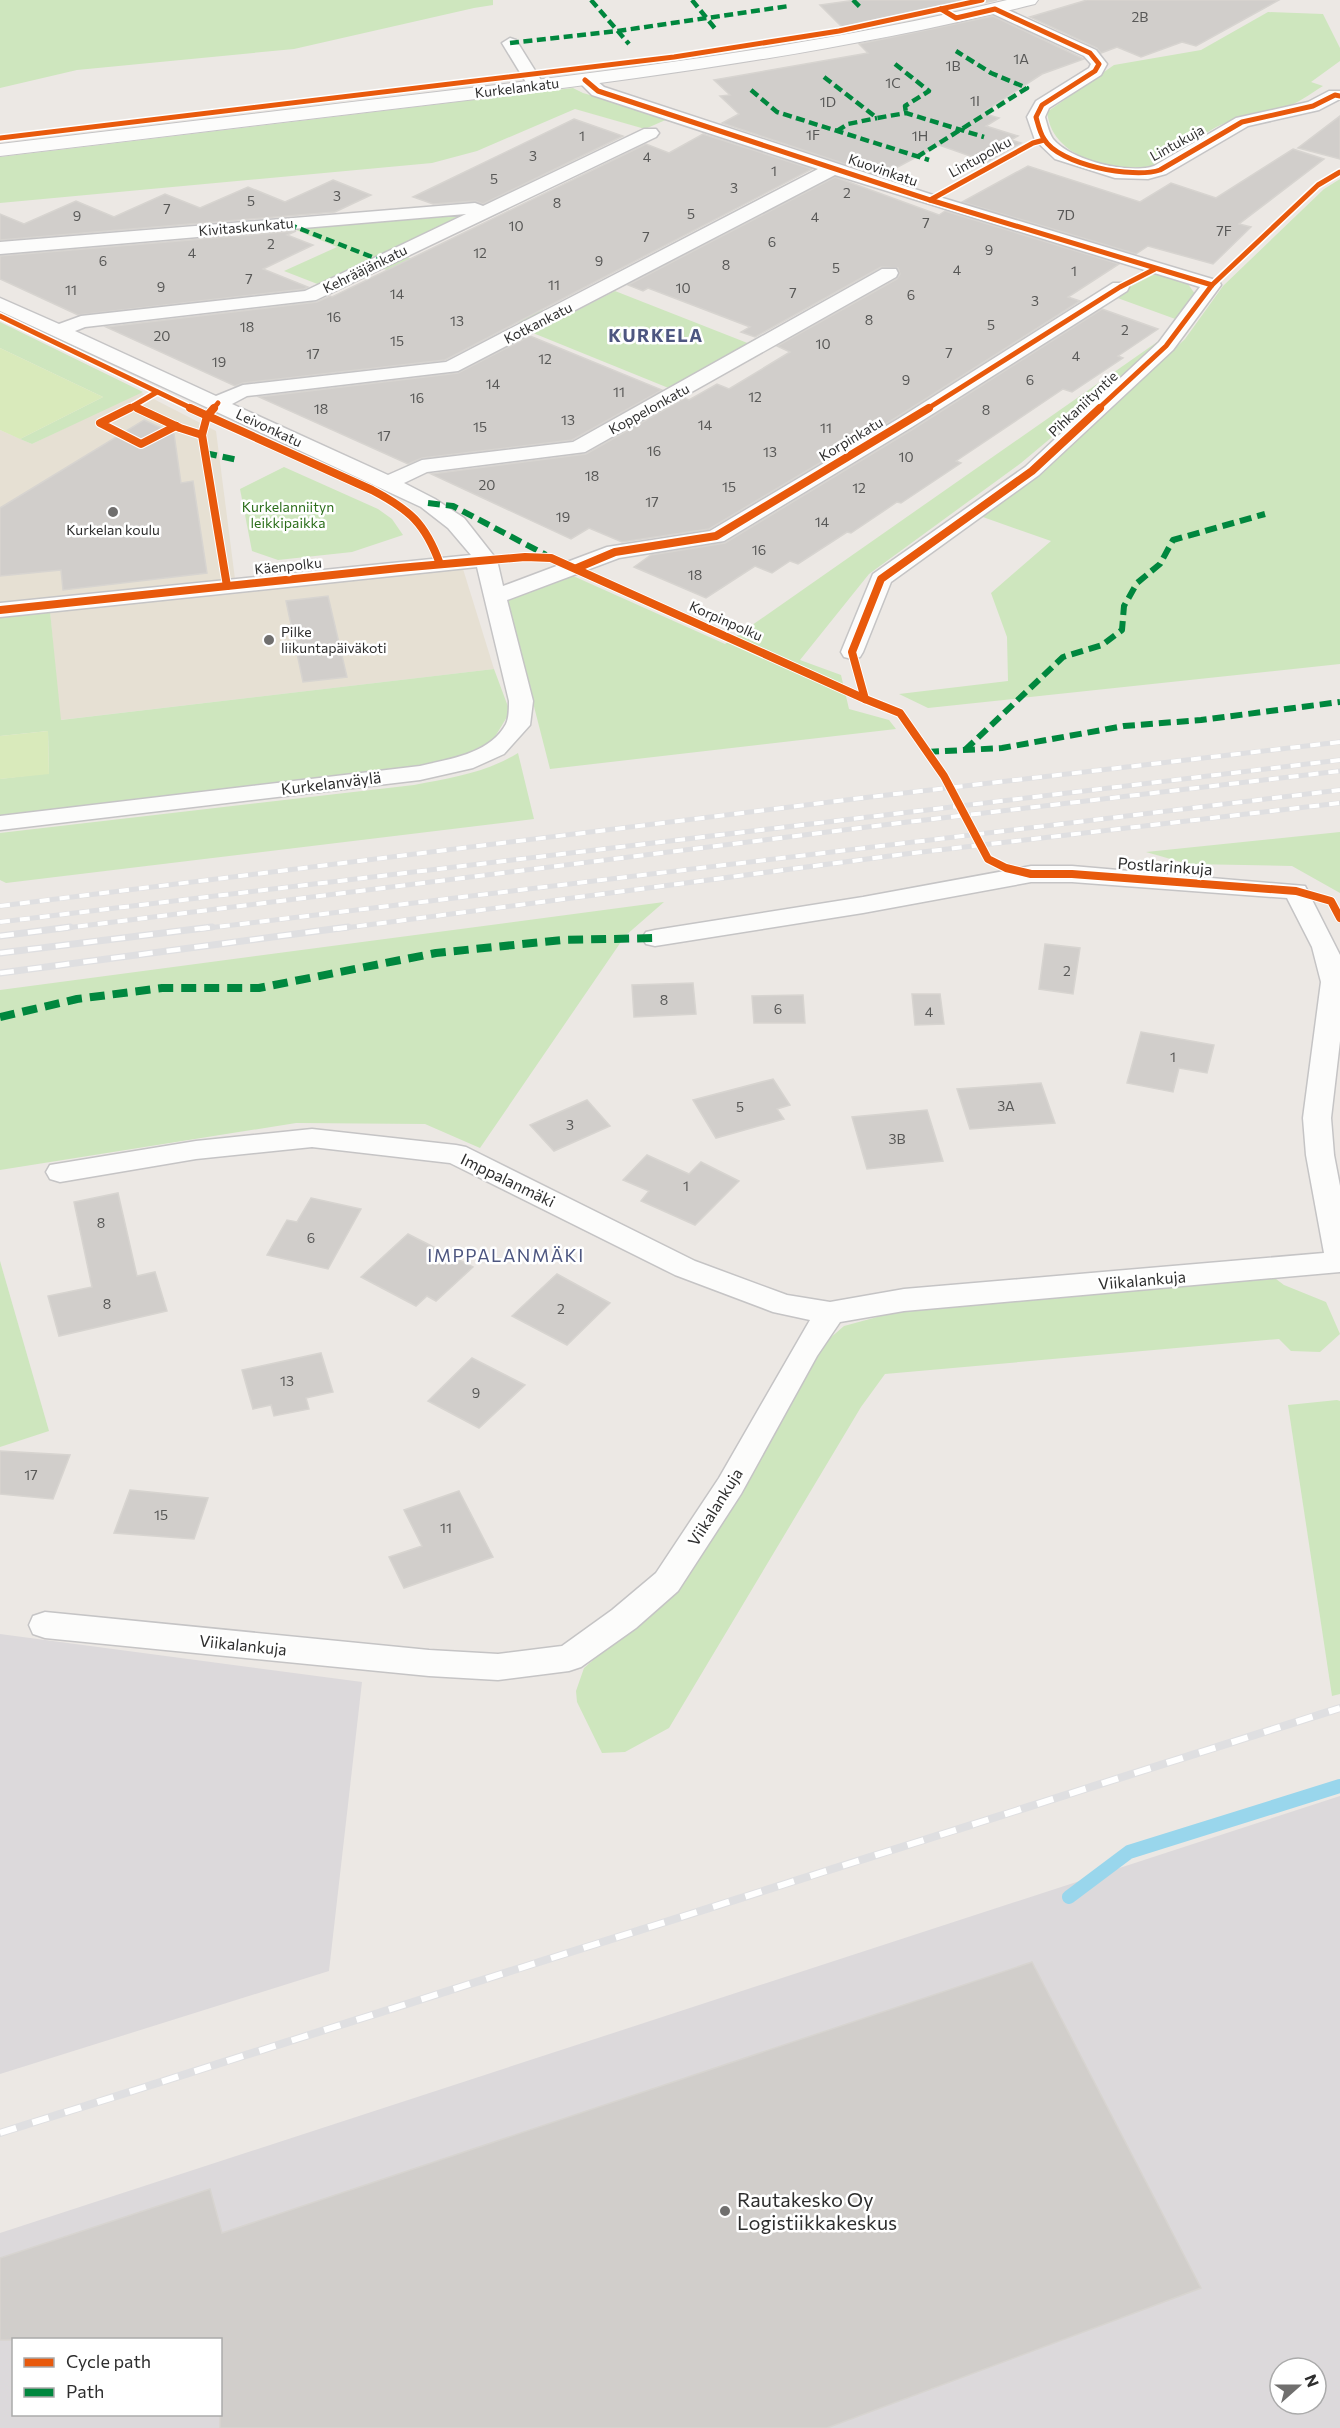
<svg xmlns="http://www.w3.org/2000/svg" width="1340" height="2428" viewBox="0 0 1340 2428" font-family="Commissioner,sans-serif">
<rect width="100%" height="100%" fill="#ece8e4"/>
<g fill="#dcd9db" fill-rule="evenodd">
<path d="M0,1634L362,1682L329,1971L0,2074Z"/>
<path d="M1340,1796V2428H0V2233ZM14,2340H220V2414H14ZM1280,2368H1316V2404H1280Z"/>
</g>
<g fill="#e6e0d3">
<path d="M140,392L216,431L235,579L0,603V430L32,444Z"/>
<path d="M463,569L494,669L60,720L50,611Z"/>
</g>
<g fill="#cee6be">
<path d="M0,0H493V5L474,8L294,49L77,70L0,88Z"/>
<path d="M1268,12L1323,14L1340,48V61L1311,82L1323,86C1310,94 1297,104 1283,108C1263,113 1244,115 1225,123C1200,133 1179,155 1154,165C1130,173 1081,163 1063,144C1053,135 1049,125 1047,112L1114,65L1201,50Z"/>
<path d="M573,88L583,93L670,118L645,129L575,109L477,151L432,163L0,203V157Z"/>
<path d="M1340,179V664L928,708L899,694L1008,681L1007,637L991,593L1051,541L980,516L1044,472L1185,339L1223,286L1324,189Z"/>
<path d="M467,212L392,251L549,313L525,325L369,263L320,285L284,271L337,247L289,227Z"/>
<path d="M1157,273L1188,284L1195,294L1178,320L1112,296Z"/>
<path d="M615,291L750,344L671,389L533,333Z"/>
<path d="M0,322L143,392L32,444L20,439L103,397L0,348Z"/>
<path d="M1170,333L1162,345L1021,463L869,574L800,660L841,675L849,709L889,720L896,729L550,769L507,601L571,575L725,644Z"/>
<path d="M284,467L378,509L392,519L403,535L352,552L278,560L252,551L240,489Z"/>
<path d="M50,611L61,720L494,669L510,712L493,740L459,758L417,768L0,816V779L49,773L48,731L0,736V615Z"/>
<path d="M518,753L534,819L6,883L0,880V833L414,785C451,778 485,773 518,753Z"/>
<path d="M1340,832V893L1292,866L1188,864L1146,852Z"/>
<path d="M664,902L625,936L480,1148L425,1124L296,1123L0,1170V990Z"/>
<path d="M0,1261L49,1431L0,1447Z"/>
<path d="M1272,1276L1284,1285L1326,1302L1340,1334L1320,1352L1291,1351L1279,1339L885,1374L861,1407L669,1728L625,1752L602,1753L577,1702L576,1691L584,1668L679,1585L814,1352L844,1326L892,1313Z"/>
<path d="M1337,1400L1340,1401V1694L1332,1696L1288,1405Z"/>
</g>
<g fill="#d9eabb">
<path d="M0,348L103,397L20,439L0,430Z"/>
<path d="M48,731L49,774L0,779V736Z"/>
</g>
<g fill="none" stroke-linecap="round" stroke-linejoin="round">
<path stroke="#99d6ec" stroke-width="14" d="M1069,1897L1129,1852L1340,1786"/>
</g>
<g fill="#d1cecb" stroke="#d7d4d0" stroke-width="1.5">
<path d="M856,0H997L847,32L820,5Z"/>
<path d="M1087,0H1279L1196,46L1182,42L1141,57L1117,47L1101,53L1097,48L1030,17Z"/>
<path d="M993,16L1084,59L1042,74L982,113L999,118L986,126L1018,136L1011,140L1021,143L987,162L939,145L881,176L722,123L739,114L720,96L730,95L714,80L868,53L859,44Z"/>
<path d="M1340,116V159L1298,148Z"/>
<path d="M574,119L623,136L483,204L475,201L433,204L413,197Z"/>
<path d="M703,134L812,169L445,360L243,383L235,386L106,327L317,302L330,296L332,297L646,144L669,153Z"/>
<path d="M1293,149L1324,159L1239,224L1251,227L1213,264L1148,246L1136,254L962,202L1028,166L1140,202L1171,183L1216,198Z"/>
<path d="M835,177L939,215L945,211L1119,264L1068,297L1080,301L897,417L709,529L622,542L589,528L571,539L431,474L586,454L685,398L689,400L717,384L729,389L790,352L777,346L897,279L900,274L898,268L881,267L755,337L741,332L750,327L648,288L643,291L628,285Z"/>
<path d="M333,180L371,195L335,212L0,240V214L24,224L76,201L114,217L165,194L200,208L248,187L285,202Z"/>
<path d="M296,231L287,235L313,245L263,269L308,287L304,289L78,315L0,279V256Z"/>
<path d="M1102,309L1158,329L1118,356L1123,358L1072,392L1063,389L956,461L961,463L901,503L897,502L851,533L847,532L798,564L790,561L772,573L755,566L706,598L634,567L651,555L725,543L913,429Z"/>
<path d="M530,336L662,390L572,440L422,458L408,464L259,397L458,373Z"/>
<path d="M144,420L174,434L181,483L193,481L207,573L63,590L61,570L0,576V508Z"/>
<path d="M328,596L347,677L303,682L286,601Z"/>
<path d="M1045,944L1080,948L1073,994L1039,989Z"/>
<path d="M693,983L696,1014L634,1017L632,985Z"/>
<path d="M912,994H940L944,1024L915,1025Z"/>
<path d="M803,995L805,1023H754L752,996Z"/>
<path d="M1141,1032L1214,1045L1207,1073L1179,1068L1173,1092L1127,1083Z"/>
<path d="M773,1079L790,1105L777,1109L784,1119L716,1138L693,1100Z"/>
<path d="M1041,1083L1055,1123L970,1129L957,1089Z"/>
<path d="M587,1100L610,1126L554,1151L530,1125Z"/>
<path d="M927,1110L943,1161L867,1169L852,1117Z"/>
<path d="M647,1155L689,1174L701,1162L739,1181L695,1225L641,1201L649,1191L623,1180Z"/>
<path d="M118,1193L137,1276L155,1272L167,1311L59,1336L48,1296L92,1287L74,1202Z"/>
<path d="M311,1198L361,1209L328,1269L267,1255L287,1220L297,1222Z"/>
<path d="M408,1234L473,1267L436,1301L427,1296L416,1306L361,1277Z"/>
<path d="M557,1274L610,1303L567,1345L512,1316Z"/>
<path d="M321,1353L333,1392L306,1398L309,1409L274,1416L271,1405L253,1409L242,1370Z"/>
<path d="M472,1358L525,1385L479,1428L428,1401Z"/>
<path d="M0,1451L70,1455L53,1499L0,1494Z"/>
<path d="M130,1490L208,1498L194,1539L114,1533Z"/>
<path d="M459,1491L493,1557L404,1588L389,1557L422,1546L404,1510Z"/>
<path d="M1032,1962L1201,2288L827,2428H220V2340H0V2258L210,2189L222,2233Z"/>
</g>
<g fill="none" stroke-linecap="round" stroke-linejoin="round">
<defs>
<g id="street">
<path d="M995,4L1096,50L1107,64L1101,75L1049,108L1045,117C1047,124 1049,133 1053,139C1070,160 1129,175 1154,166L1236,118L1308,102L1329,91H1340V99L1319,110L1248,126L1166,174L1148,179L1115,178L1055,159L1035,140L1027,117L1036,101L1089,68L1091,64L1084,56L989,12L987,9L989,6Z"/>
<path d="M510,38L516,40L544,85L542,89L536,90L530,89L502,43Z"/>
<path d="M585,75L591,76L604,87L936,196L1219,281L1221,285L1173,350L1039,475L891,582L863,652L860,657L852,659L844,657L841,652L873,574L1025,467L1159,342L1200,287L835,175L458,371L247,396L232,404L388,475L422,460L573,442L882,269H896L898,273L896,277L585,452L427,472L404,483L435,499L464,518L497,560L503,586L607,547L710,531L898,419L1113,283H1127L1129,287L1127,291L912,427L724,541L619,558L507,600L533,701L530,725L504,754L473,768L420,780L0,830V816L420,766C449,759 490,754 506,724C509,718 509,708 509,701L477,567L0,617V603L471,555L448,528L421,507L0,311V298L59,324L81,316L305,291L466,214L0,254V242L475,203L483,206L644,129H656L659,133L656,137L316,300L85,327L75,331L216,396L243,385L446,362L818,169L592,95L577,80Z"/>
<path d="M1031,866H1072L1305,886L1340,955V1041L1331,1118L1334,1155L1340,1186V1272L904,1311L840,1322L817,1356L741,1494L678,1591L636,1628L581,1667L569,1671L498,1680L429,1676L45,1638L33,1634L29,1625L33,1616L45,1612L429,1650L498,1654L562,1646L612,1610L656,1573L719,1478L810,1320L773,1312L675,1275L450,1163L312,1147L196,1159L60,1182L50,1179L46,1172L50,1165L196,1141L312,1129L456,1145L466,1147L695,1261L787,1295L830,1302L904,1289L1324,1253L1306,1155L1303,1118L1321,982L1312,947L1287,898L1072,882H1031L863,913L655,946L646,944L642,938L646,932L655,930L863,897Z"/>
</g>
<path id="secondary" d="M1007,0H1038L1035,4C837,53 636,80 434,104C289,121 145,139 0,156V144C154,126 308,107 462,89C645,67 828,44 1007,0Z"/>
</defs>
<use href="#street" stroke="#c5c4c5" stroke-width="3"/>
<use href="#secondary" stroke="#c5c4c5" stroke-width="2"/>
<use href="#street" fill="#fcfcfb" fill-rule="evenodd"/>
<use href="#secondary" fill="#fcfcfb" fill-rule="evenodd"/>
<defs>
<g id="rail-far2">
<path d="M0,906L870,797L1340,742"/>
<path d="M0,922L1340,760"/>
<path d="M58,929L891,824L1340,771"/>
<path d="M200,929L1340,790"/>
<path d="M337,929L905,854L1340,803"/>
</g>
<g id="rail-far1">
<path d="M0,936L70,927"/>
<path d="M0,953L212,927"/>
<path d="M0,973L348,927"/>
</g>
<path id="rail" d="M0,2133L1340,1708"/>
</defs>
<use href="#rail-far2" stroke="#dfdfe1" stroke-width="5"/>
<use href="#rail-far1" stroke="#dfdfe1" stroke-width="7"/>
<use href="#rail" stroke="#dfdfe1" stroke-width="8"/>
<use href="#rail-far2" stroke="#fff" stroke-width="4" stroke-dasharray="10" stroke-linecap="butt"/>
<use href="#rail-far1" stroke="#fff" stroke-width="4.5" stroke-dasharray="14" stroke-linecap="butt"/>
<use href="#rail" stroke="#fff" stroke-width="6" stroke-dasharray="17" stroke-linecap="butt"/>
<g stroke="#00873e" stroke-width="4.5" stroke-dasharray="9 4.5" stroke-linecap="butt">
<path d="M591,0L629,44"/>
<path d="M692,0L717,31"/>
<path d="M853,0L861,8"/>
<path d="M510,43L618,31L789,6"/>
<path d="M895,64L929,91L905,106L906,113"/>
<path d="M824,77L877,118L906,113L984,137"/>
<path d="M751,90L777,112L929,160"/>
<path d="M837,131L848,124L877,118"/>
<path d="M917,157L1027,88L991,73L956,51"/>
<path d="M288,224L382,261"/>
</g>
<g stroke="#00873e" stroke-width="6" stroke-dasharray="12 6" stroke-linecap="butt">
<path d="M205,453L238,460"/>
<path d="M428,503L453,506L546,555"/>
<path d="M965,750L1063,657L1102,645L1122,630L1124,606L1137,583L1160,564L1173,540L1265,514"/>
<path d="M927,752L1002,748L1124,726L1201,720L1340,702"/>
</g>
<path stroke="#00873e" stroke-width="8" stroke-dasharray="15 8" stroke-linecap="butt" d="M0,1017L77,999L162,988H259L436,953L562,940L655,938"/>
<defs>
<g id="cycleway-far1">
<path d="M941,9L956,18L995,9L1090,53L1099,64L1095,71L1042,105L1036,117C1038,124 1040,133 1044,139C1059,165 1133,179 1160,170L1242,122L1313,106L1335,95L1340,96"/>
<path d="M585,80L598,91L930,200L1212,285"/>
<path d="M0,138L674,57L839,31L982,0"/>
<path d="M930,200L1033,143L1044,140"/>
<path d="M0,316L193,409"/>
<path d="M127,409L133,406"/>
<path d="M140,409L133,406L157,392"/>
<path d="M213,409L218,403"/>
<path d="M927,409L1120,287L1155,269"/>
<path d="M1098,409L1166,346L1212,285L1318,185L1340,172"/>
</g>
<g id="cycleway">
<path d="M130,408L100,423L141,444L176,426"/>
<path d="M137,408L180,428L202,435"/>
<path d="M190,408L372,490C410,510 425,523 440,564"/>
<path d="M214,408L207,416L202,435L227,586"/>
<path d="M1100,408L1032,471L881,579L852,652L865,699L900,713L944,776L988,859L1006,868L1031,874H1072L1296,891L1331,901L1340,918"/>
<path d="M577,568L615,552L716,536L929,408"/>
<path d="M0,610L399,568L525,557L551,558L865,699"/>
</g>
</defs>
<use href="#cycleway-far1" stroke="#fff" stroke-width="8"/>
<use href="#cycleway" stroke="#fff" stroke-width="10"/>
<use href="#cycleway-far1" stroke="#e8590c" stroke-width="5"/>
<use href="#cycleway" stroke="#e8590c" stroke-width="8"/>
</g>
<g fill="#706f6e" stroke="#fff" stroke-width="2">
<circle cx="113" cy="512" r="6"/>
<circle cx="269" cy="640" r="6"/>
<circle cx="725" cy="2211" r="6"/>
</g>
<g text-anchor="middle" stroke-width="5" stroke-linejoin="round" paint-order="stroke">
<g font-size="14" fill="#585857">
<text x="1140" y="22">2B</text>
<text x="1021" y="64">1A</text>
<text x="953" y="71">1B</text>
<text x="893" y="88">1C</text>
<text x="975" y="106">1I</text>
<text x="828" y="107">1D</text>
<text x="813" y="140">1F</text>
<text x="582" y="141">1</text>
<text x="920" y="141">1H</text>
<text x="533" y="161">3</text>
<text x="647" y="162">4</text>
<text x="774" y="176">1</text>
<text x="494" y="184">5</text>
<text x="734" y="193">3</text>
<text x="847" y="198">2</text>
<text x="337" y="201">3</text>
<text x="251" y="206">5</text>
<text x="557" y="208">8</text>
<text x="167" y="214">7</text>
<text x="691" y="219">5</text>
<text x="1066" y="220">7D</text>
<text x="77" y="221">9</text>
<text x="815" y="222">4</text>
<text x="926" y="228">7</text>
<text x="516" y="231">10</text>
<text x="1224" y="236">7F</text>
<text x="646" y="242">7</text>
<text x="772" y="247">6</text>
<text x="271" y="249">2</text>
<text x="989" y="255">9</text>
<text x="192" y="258">4</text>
<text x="480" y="258">12</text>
<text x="103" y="266">6</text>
<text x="599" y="266">9</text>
<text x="726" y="270">8</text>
<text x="836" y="273">5</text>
<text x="957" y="275">4</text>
<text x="1074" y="276">1</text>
<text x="249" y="284">7</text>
<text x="554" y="290">11</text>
<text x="161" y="292">9</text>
<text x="683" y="293">10</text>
<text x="71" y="295">11</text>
<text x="793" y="298">7</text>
<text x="397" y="299">14</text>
<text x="911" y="300">6</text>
<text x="1035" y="306">3</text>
<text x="334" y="322">16</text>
<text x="869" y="325">8</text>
<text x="457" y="326">13</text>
<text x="991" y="330">5</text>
<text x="247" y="332">18</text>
<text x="1125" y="335">2</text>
<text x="162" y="341">20</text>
<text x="397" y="346">15</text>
<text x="823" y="349">10</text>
<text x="949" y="358">7</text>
<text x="313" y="359">17</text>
<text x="1076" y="361">4</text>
<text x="545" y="364">12</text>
<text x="219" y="367">19</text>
<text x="906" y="385">9</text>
<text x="1030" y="385">6</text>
<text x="493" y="389">14</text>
<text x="619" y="397">11</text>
<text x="755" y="402">12</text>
<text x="417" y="403">16</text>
<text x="321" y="414">18</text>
<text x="986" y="415">8</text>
<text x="568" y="425">13</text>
<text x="705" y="430">14</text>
<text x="480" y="432">15</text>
<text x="826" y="433">11</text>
<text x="384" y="441">17</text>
<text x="654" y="456">16</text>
<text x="770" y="457">13</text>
<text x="906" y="462">10</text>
<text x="592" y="481">18</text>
<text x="487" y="490">20</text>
<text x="729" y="492">15</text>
<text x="859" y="493">12</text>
<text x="652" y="507">17</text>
<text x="563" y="522">19</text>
<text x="822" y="527">14</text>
<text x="759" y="555">16</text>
<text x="695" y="580">18</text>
<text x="1067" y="976">2</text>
<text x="664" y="1005">8</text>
<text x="778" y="1014">6</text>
<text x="929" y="1017">4</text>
<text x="1173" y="1062">1</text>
<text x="1006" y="1111">3A</text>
<text x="740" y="1112">5</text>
<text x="570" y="1130">3</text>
<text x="897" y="1144">3B</text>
<text x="686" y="1191">1</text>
<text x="101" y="1228">8</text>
<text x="311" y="1243">6</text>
<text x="107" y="1309">8</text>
<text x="561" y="1314">2</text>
<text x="287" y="1386">13</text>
<text x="476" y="1398">9</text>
<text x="31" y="1480">17</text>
<text x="161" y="1520">15</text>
<text x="446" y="1533">11</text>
</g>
<g font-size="14" fill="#2e2e2e" stroke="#fff">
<text transform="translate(517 88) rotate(-7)" y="5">Kurkelankatu</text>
<text transform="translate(1177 143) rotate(-29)" y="5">Lintukuja</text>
<text transform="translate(980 157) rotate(-29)" y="5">Lintupolku</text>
<text transform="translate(883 170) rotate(19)" y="5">Kuovinkatu</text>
<text transform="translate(246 227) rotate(-5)" y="5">Kivitaskunkatu</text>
<text transform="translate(365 269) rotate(-26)" y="5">Kehrääjänkatu</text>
<text transform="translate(538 323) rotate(-27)" y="5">Kotkankatu</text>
<text transform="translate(1083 404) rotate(-43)" y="5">Pihkaniityntie</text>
<text transform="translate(649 409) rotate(-29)" y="5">Koppelonkatu</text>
<text transform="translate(269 428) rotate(25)" y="5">Leivonkatu</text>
<text transform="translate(851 439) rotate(-31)" y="5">Korpinkatu</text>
<text transform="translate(288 566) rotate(-6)" y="5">Käenpolku</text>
<text transform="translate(726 621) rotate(24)" y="5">Korpinpolku</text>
</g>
<g font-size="14" fill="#2c6e1b" stroke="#fff">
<text x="288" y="512">Kurkelanniityn<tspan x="288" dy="16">leikkipaikka</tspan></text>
</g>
<g font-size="14" fill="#2e2e2e" stroke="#fff">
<text x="113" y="535">Kurkelan koulu</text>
<text x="281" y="637" text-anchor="start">Pilke<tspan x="281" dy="16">liikuntapäiväkoti</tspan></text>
</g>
<g font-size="16" fill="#2e2e2e" stroke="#fff">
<text transform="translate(331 783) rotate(-7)" y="6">Kurkelanväylä</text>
<text transform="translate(1165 866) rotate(4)" y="6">Postlarinkuja</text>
<text transform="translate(508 1180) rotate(26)" y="6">Imppalanmäki</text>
<text transform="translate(1142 1280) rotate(-5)" y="6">Viikalankuja</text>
<text transform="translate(715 1507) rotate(-58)" y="6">Viikalankuja</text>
<text transform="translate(243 1645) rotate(6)" y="6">Viikalankuja</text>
</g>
<g font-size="18" font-weight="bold" letter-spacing="1.5" fill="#4d5680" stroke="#fff">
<text x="656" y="342">KURKELA</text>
</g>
<g font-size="18" letter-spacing="1.5" fill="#4d5680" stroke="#fff">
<text x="506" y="1262">IMPPALANMÄKI</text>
</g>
<g font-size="20" fill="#2e2e2e" stroke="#fff" text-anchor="start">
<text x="737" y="2207">Rautakesko Oy<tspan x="737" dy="23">Logistiikkakeskus</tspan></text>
</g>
</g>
<rect x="12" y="2338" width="210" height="78" fill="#ffffff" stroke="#ababab" stroke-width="1.5"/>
<rect x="24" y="2358" width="30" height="9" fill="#e8590c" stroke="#ababab" stroke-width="1.5"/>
<text x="66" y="2368" font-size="18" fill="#2e2e2e">Cycle path</text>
<rect x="24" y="2388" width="30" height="9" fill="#00873e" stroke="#ababab" stroke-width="1.5"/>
<text x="66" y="2398" font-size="18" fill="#2e2e2e">Path</text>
<g transform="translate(1298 2386) rotate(69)"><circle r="28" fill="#ffffff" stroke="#ababab" stroke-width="1.5"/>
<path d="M0-4.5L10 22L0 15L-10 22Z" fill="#706f6e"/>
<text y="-9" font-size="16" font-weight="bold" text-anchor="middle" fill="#2e2e2e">N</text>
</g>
</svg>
